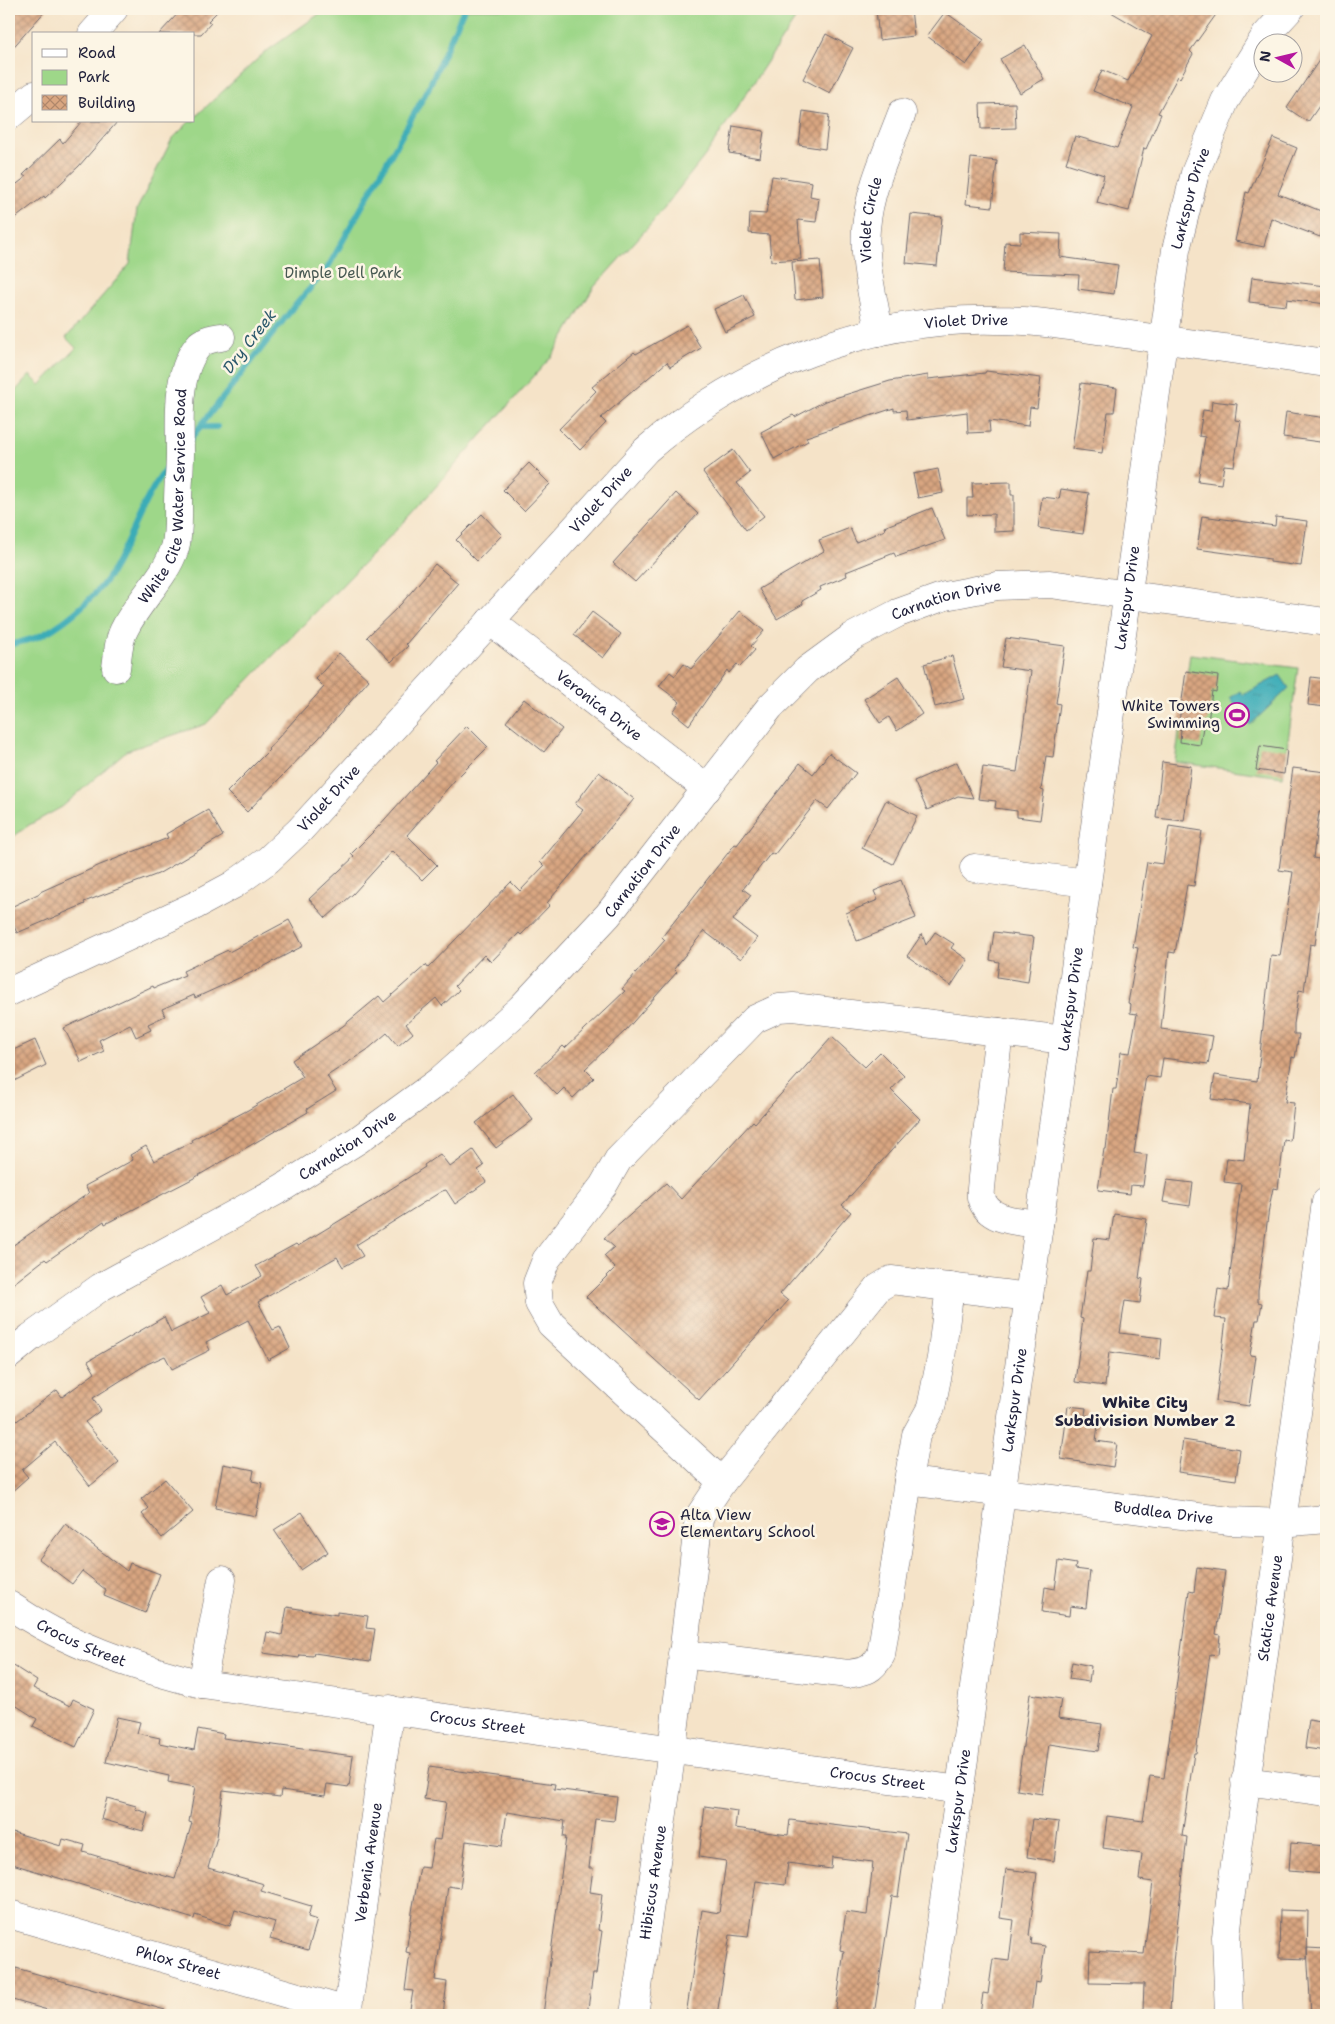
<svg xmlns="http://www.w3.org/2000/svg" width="1335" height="2024" viewBox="0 0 1335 2024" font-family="'Shantell Sans',sans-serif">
<defs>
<pattern id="water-ripples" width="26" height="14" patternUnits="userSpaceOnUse" patternTransform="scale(1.25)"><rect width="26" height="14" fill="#3bacb7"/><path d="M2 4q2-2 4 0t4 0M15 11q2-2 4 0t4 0" fill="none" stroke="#318c96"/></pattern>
<pattern id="building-cross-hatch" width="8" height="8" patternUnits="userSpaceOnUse" patternTransform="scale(1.25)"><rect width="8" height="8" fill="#d9a681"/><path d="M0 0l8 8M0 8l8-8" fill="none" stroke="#b0876b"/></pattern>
</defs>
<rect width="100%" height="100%" fill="#fcf5e5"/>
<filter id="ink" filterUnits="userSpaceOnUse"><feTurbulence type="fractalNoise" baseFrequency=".02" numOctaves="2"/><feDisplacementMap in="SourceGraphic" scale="10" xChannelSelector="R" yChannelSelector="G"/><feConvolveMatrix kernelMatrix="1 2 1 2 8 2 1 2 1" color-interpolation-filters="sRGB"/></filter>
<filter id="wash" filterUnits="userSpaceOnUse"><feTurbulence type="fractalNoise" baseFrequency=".0096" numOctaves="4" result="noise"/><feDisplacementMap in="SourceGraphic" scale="20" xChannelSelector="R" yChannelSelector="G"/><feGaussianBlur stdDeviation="1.12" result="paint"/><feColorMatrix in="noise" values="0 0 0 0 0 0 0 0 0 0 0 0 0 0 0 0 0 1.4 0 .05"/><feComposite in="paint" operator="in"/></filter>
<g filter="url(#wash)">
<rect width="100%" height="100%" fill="#f5e3c8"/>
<g fill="#9ed789" stroke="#607c62">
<path d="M319,9H802L707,153L651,224L594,287L552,356L409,517L206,724L126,751L62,807L29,825L9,840V398L30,375L40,385L76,348L66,338L130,264L137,209L172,139L190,121H194V118L264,53L322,12Z"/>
<path d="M1190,654L1298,668L1283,777L1175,762Z"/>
</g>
<path fill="url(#water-ripples)" stroke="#2e6779" d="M1280,675L1289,688L1250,725L1230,698L1240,691L1243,695Z"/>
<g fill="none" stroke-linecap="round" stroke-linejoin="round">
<g stroke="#3bacb7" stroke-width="6">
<path d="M200,427H217"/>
<path d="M188,442L293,308L327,269L428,89L464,9"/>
<path d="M9,645C19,642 32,640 42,635C69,621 102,592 116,564C134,530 145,493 171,463"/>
</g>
</g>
<g id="blocks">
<g fill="url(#building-cross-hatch)">
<path d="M9,9H47L9,52Z"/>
<path d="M182,9H220L208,21L211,23L201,34H159Z"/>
<path d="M876,9H911L914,36L879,40Z"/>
<path d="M1106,9H1220L1190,51L1193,54L1180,78L1178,76L1158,113L1161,114L1146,149L1144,148L1129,211L1097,203L1104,175L1066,163L1075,136L1117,148L1133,107L1093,91L1102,70L1128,81L1152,36Z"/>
<path d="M945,12L984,40L966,65L927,36Z"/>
<path d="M826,34L853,48L830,93L803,79Z"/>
<path d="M1025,45L1044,79L1020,93L1000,59Z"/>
<path d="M1326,50V96L1308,122L1287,108Z"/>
<path d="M1015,103L1016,128L981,129L980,104Z"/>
<path d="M803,111L829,115L825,149L799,145Z"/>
<path d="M82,121H118L79,166L45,198L44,196L9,223V190L26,177L23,175L60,139L63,143Z"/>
<path d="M733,126L764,131L760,158L729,153Z"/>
<path d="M1273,138L1297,148L1278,194L1326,213V220L1320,237L1271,218L1264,247L1235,241L1246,192L1249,193Z"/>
<path d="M971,158L997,161L992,207L966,204Z"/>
<path d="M772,176L812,182L810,196L819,198L816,222L798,220L801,259L771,261L769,235L749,233L750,213L766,214Z"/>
<path d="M911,214L942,217L937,266L906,263Z"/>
<path d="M1020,232L1061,234L1060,257L1118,265L1114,294L1078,289L1079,275L1003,272L1005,242L1020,243Z"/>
<path d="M820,260L823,297L795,300L792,262Z"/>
<path d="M1252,277L1326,286V304L1287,299L1286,306L1249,302Z"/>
<path d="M744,295L755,317L725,332L714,309Z"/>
<path d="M687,325L701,348L670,367L667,362L601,418L606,423L580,450L559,429L596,391L592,387L634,352L636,354Z"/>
<path d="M986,371L1041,378L1037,408L1030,407L1028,426L989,421L990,432L968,433L967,412L907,420L906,410L894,411V408L806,437L808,441L774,459L761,432L793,415L795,417L825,401L890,381L928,375V379L985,373Z"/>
<path d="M1081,383L1117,388L1114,412H1108L1102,453L1072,449Z"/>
<path d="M1212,401L1237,404L1235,420L1241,421L1234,466L1224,465L1221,484L1198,481L1205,437L1199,436L1203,410L1211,411Z"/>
<path d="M1286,412L1326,418V439L1321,438L1320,442L1283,437Z"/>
<path d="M733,450L750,473L737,483L764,516L746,530L703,472Z"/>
<path d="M529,463L550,484L524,511L503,490Z"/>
<path d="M938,469L943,493L918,498L913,474Z"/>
<path d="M1011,482V495H1014V531L994,532V514L967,515V498H973L972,483Z"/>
<path d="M1061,489L1089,493L1083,534L1038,528L1042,497L1059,499Z"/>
<path d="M676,493L698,514L635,582L613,563Z"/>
<path d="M932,508L945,540L896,557L894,553L846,572L847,576L820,587L821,590L802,601L803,604L777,619L759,589L824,551L819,540L850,528L856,542L885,530L884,527Z"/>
<path d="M482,514L502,535L477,561L456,540Z"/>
<path d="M1202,516L1275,526L1276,517L1307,521L1301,566L1270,562V559L1197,549Z"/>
<path d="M435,564L458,583L406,644L408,646L391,662L367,637L401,604Z"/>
<path d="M740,611L764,631L751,646L755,650L740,667L737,664L729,673L727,670L689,725L673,712L680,702L659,686L670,672L675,676L684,664L691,669Z"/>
<path d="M592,612L621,634L603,658L574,635Z"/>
<path d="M1006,638L1065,646L1056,703L1060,704L1053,757L1046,756L1041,790L1044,791L1040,820L1017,817V811L995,808L996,801L978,799L983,767L1017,772L1031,671L1001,667Z"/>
<path d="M339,653L369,680L319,738L247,812L227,792L269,750L268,749L324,687L316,679Z"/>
<path d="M952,656L964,699L935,707L924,664Z"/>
<path d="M1186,671L1218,676L1216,692L1212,691L1208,722L1204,721L1200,745L1180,742L1181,729H1178Z"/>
<path d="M898,677L922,714L897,731L889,717L880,723L864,699Z"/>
<path d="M1311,677L1326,679V707L1308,705Z"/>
<path d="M524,699L562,729L544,752L506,722Z"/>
<path d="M467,726L488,747L455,780L407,835L437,865L422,880L392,851L353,894L326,918L309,899L354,857L351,854L377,828L436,762L434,761Z"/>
<path d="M1260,746L1287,750L1284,774L1256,770Z"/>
<path d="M829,753L856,773L828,809L817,801L774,855L771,853L743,889L751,895L733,920L757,938L741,959L704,931L674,969L677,972L626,1030L585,1069L594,1078L573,1098L564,1088L557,1095L535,1072L563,1046L565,1048L625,991L622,989L665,940L662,937L735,844L737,845L800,763L813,774Z"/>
<path d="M957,762L973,798L958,796L927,810L914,781Z"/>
<path d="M1162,762L1191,766L1184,821L1156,818Z"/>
<path d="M1293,768L1326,772V813L1319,812L1313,858L1325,860L1315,945L1310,944L1304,991L1299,990L1294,1024V1034H1299L1295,1058L1292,1057L1285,1102L1294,1103L1290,1141L1284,1140L1278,1189L1273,1188L1269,1208L1258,1291V1302L1262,1303L1259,1320H1256L1250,1355L1256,1356L1249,1406L1216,1401L1226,1319L1214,1318L1218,1289L1228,1291L1241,1184L1224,1182L1227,1158L1244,1160L1250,1104L1211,1099L1215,1075L1257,1081L1271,955L1280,956L1293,872L1279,870Z"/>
<path d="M599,772L634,799L547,903L550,905L521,935L519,933L491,962L484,955L455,986L459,990L442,1006L436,998L406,1024L413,1033L398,1046L387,1033L367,1050L327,1076L336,1091L307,1109L308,1112L194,1178L105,1224L104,1221L47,1261L45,1259L9,1287V1248L89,1193L85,1186L133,1160L130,1155L146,1146L154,1161L192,1142L191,1140L248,1110L303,1077L292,1060L343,1026L379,996L384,1002L426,965L428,968L511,882L520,891L544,866L540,862L583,810L575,804Z"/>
<path d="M886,800L917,816L893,864L862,848Z"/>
<path d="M208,810L223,836L158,874L84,902L85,904L17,933L9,916V908L40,893V892L100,865L168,838L166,834Z"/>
<path d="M1169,826L1202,831L1194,886L1187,885L1175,953L1169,952L1161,1029L1213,1036L1208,1064L1163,1058L1160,1078L1146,1076L1134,1153L1147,1155L1143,1186L1131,1185L1130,1194L1098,1190L1104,1149H1106L1113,1089H1116L1121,1052L1130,1053L1137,1014L1130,1013L1131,1004L1128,1003L1138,948L1133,947L1147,862L1163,864Z"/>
<path d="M901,880L916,918L857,941L846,913L878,900L874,891Z"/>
<path d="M289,920L303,946L261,968L195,998L194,995L162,1009L165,1016L148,1024L151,1030L136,1037L130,1024L99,1040L104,1051L81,1062L64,1028L153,986L154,988L185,975L183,971L228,950L229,952Z"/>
<path d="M935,932L954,944L951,948L968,960L951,986L907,956L922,934L926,945Z"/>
<path d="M994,932L1034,937L1028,982L997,977L999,962L990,960Z"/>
<path d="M832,1037L865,1067L880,1052L904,1076L891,1090L920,1119L842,1205L851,1212L780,1294L788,1301L699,1400L586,1297L615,1268L604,1256L614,1247L604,1238L666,1183L681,1199L753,1121L755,1123Z"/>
<path d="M35,1040L46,1065L14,1081L9,1070V1052Z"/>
<path d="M513,1094L533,1120L496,1148L476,1123Z"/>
<path d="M473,1150L484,1166L478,1170L486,1182L455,1204L446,1190L442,1191L356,1245L363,1256L343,1267L337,1257L258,1302L273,1330L280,1327L290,1348L268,1360L248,1320L206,1342L210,1350L172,1369L165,1356L147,1364L93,1398L101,1410L85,1422L119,1462L90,1486L55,1442L22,1470L28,1477L9,1494V1427L57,1390L62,1397L95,1373L88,1361L164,1317L171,1332L210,1313L201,1297L222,1285L227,1295L262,1276L256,1266L296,1244L298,1246L372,1201L425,1167L424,1165L440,1154L450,1167Z"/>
<path d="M1167,1180L1193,1183L1190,1206L1163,1202Z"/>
<path d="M1114,1214L1147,1219L1139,1278L1143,1279L1140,1303L1125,1301L1120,1333L1162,1338L1160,1359L1109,1352L1105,1386L1075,1382L1083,1319L1080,1318L1087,1271H1090L1094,1238L1110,1240Z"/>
<path d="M1068,1406L1086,1408L1085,1415L1099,1417L1096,1441L1117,1444L1113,1467L1061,1459Z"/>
<path d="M1183,1440L1240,1449L1236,1480L1178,1472Z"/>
<path d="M223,1464L254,1470L252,1481L262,1483L256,1516L215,1508Z"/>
<path d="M165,1479L193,1512L162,1538L142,1514L149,1508L141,1499Z"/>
<path d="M302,1512L328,1552L301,1570L274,1530Z"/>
<path d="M65,1524L127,1571L130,1563L160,1574L145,1613L104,1596L106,1590L82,1571L72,1584L39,1559Z"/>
<path d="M1059,1561L1076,1564L1075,1569L1090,1571L1086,1608L1070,1606L1069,1616L1042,1612L1045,1587L1055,1589Z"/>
<path d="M1197,1567L1225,1571L1216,1634L1220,1635L1218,1655L1210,1654L1196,1753H1194L1182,1836L1187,1837L1173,1962L1170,2012L1143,2011L1144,1984L1089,1983L1090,1951L1144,1954L1153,1882L1139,1880L1142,1854L1103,1848L1107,1816L1143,1821L1150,1776L1164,1778L1189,1591L1194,1592Z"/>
<path d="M287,1607L337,1615V1612L368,1616L366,1628L375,1629L370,1661L314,1653L313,1656L300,1655L299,1658L263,1653L267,1632L282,1635Z"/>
<path d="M1072,1662L1091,1666L1089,1682L1069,1679Z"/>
<path d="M9,1663L37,1681L33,1688L70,1706L73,1699L94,1709L76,1747L33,1726L37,1719L9,1701Z"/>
<path d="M1030,1694L1061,1699L1058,1718L1102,1724L1098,1751L1049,1744L1042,1794L1017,1790Z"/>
<path d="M117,1717L140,1722L137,1733L160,1738L159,1743L194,1750L198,1729L224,1734L223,1738L353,1756L349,1787L327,1784L325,1796L281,1790L280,1797L223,1790L217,1837L208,1868L264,1884L261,1891L311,1906L308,1917L317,1920L308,1950L270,1939L275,1922L235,1910L230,1926L195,1915L194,1919L9,1863V1831L61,1846L63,1839L85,1845L83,1852L175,1879L192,1823L189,1822L195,1787L168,1782L169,1776L106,1762Z"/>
<path d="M1309,1720L1326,1723V1751L1305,1748Z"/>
<path d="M429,1767L555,1784L554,1789L617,1797L614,1821L595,1819L589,1868H593L590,1892L602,1894L598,1930L602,1931L596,1974H593L587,2015H543L566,1837H563L565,1821L507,1812L502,1846L466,1841L460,1888L448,1886L435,1980L447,1982L443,2015H409L413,1991L405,1990L410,1953L406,1952L413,1906L420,1867L429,1868L434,1839L440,1840L446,1802L424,1799Z"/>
<path d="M107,1798L136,1806L135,1809L148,1813L143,1831L101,1819Z"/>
<path d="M705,1806L737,1811L735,1828L788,1835L790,1820L907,1834L898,1897L892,1896L874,2015L835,2014L844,1951L840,1950L846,1912L867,1915L873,1862L832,1857L831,1869L788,1863L785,1885L756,1881L748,1937L730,1935L717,2015H686L702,1910L719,1913L726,1861L699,1857Z"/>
<path d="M1032,1819L1059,1822L1054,1861L1027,1857Z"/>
<path d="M1291,1843L1326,1846L1325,1874L1289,1871Z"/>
<path d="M1006,1869L1037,1873L1029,1936L1032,1937L1031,1944L1045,1946L1040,1983L1035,1982L1031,2015H980L983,1993L988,1994L993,1959L1009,1961L1014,1920L1000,1918Z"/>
<path d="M1280,1910L1308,1911L1307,1959L1279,1958Z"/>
<path d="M1307,1948L1326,1949V2015H1311Z"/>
<path d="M16,1968L165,2010V2015H65L9,1999V1993Z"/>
</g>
</g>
</g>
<g filter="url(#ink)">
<use href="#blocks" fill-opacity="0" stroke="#6c666c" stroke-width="1"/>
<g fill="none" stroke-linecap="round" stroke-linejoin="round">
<defs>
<g id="minor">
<path d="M92,34L114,9"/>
<path d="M9,116L34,95"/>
<path id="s1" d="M879,332C874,300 863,261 866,229C869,189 888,150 902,113"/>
<path id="s2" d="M490,621L707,789"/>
<path id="s3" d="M116,668C118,655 118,640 125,628C139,600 165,578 175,548C179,534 178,517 178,503C178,486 180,470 180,453C180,421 175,370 200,344C206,339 214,338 221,337"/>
<path d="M974,868L1087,883"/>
<path id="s4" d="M9,992L196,905L233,885L268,860L300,830L646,450C742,367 868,317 996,320C1039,320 1082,328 1124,334C1191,343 1259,353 1326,363"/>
<path d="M999,1032L982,1177C982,1183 980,1191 981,1197C987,1222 1019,1221 1039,1224"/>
<path id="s5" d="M9,1355L31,1337L101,1287L282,1188L358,1140L439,1081L521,1008L608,915L770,707L807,670L852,637L898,613L945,596L997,586L1050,584L1326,622"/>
<path d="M908,1481L916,1435L931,1408L941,1358L950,1287"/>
<path d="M722,1482L551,1324L539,1303L537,1283L546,1260L603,1186L618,1160L755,1019L779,1008L793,1007L1065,1040"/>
<path id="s6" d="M9,1605C67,1645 134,1667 202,1684L960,1790"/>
<path id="s7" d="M682,1654L848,1674C866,1671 871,1671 881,1655L908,1481L1230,1521L1281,1523L1326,1519"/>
<path d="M202,1684L222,1580"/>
<path d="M1245,1781L1326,1792"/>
<path id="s8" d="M9,1914L347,2011"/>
<path id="s9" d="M347,2015L390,1709"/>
<path id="s10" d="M634,2015L672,1750L698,1525L700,1515L722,1482L878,1288L891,1280L1029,1297"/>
<path id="s11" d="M928,2015L1176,250L1195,173L1225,101L1266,35L1290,9"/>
<path id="s12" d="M1229,2015L1226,1937L1231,1893L1326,1202"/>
</g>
</defs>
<use href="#minor" stroke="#6c666c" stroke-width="29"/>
<use href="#minor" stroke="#fff" stroke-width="28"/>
</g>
</g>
<defs>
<symbol id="stadium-ring" viewBox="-11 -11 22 22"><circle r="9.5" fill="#fcf5e5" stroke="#b5179e" stroke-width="1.5"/><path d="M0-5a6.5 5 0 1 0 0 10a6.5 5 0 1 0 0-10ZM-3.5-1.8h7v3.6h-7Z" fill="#b5179e"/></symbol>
<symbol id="school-ring" viewBox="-11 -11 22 22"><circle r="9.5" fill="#fcf5e5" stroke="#b5179e" stroke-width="1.5"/><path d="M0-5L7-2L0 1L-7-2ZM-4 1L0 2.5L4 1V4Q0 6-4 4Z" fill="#b5179e"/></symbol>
</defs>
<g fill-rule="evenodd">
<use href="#stadium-ring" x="1223" y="701" width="28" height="28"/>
<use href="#school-ring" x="648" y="1510" width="28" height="28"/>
</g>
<g text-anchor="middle" stroke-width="5" stroke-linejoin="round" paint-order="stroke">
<g font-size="15" fill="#22223b" stroke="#fcf5e5">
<text dy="5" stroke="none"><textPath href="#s11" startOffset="1836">Larkspur Drive</textPath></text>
<text dy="5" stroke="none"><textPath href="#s1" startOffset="114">Violet Circle</textPath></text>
<text dy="5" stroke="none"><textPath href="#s4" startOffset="1201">Violet Drive</textPath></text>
<text dy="5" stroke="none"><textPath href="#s3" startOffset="184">White Cite Water Service Road</textPath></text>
<text dy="5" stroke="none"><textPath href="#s4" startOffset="782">Violet Drive</textPath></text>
<text dy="5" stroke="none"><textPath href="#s11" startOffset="1431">Larkspur Drive</textPath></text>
<text dy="5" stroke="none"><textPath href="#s5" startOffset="1222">Carnation Drive</textPath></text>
<text dy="5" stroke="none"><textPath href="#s2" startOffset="138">Veronica Drive</textPath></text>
<text dy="5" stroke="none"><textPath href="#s4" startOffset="378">Violet Drive</textPath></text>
<text dy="5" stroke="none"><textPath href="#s5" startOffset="804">Carnation Drive</textPath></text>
<text dy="5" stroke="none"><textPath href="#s11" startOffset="1026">Larkspur Drive</textPath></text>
<text dy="5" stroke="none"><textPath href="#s5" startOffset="399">Carnation Drive</textPath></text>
<text dy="5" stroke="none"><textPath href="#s11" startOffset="621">Larkspur Drive</textPath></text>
<text dy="5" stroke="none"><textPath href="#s7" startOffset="641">Buddlea Drive</textPath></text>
<text dy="5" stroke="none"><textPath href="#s12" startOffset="410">Statice Avenue</textPath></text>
<text dy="5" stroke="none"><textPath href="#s6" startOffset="82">Crocus Street</textPath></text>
<text dy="5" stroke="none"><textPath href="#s6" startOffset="488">Crocus Street</textPath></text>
<text dy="5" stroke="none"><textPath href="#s6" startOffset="892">Crocus Street</textPath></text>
<text dy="5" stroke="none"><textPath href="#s11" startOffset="216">Larkspur Drive</textPath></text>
<text dy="5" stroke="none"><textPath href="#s9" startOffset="154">Verbenia Avenue</textPath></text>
<text dy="5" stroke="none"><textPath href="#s10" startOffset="134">Hibiscus Avenue</textPath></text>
<text dy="5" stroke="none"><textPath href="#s8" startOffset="176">Phlox Street</textPath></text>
</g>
<g font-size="15" fill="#475852" stroke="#fcf5e5">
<text x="343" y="278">Dimple Dell Park</text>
</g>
<g font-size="15" fill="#22223b" stroke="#fcf5e5" text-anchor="end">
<text x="1220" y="711">White Towers<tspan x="1220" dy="17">Swimming</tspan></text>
<text x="680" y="1520" text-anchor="start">Alta View<tspan x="680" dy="17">Elementary School</tspan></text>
</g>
<g font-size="16" font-style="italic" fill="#2c596d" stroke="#fcf5e5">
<text transform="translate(249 341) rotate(-52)" y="6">Dry Creek</text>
</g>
<g font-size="16" font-weight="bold" fill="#22223b" stroke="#fcf5e5">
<text x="1145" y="1408">White City<tspan x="1145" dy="18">Subdivision Number 2</tspan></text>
</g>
</g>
<rect width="1335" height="2024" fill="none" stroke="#fcf5e5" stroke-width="30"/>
<rect x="32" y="32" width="162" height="90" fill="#fcf5e5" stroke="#a5a1a1"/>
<rect x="42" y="49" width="25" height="8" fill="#ffffff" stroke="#a5a1a1"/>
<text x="78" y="58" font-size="15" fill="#22223b">Road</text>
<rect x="42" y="70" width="25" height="15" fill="#9ed789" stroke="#a5a1a1"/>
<text x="78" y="82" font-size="15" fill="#22223b">Park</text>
<rect x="42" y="95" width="25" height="15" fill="url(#building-cross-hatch)" stroke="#a5a1a1"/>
<text x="78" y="108" font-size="15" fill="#22223b">Building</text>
<g transform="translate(1278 58) rotate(278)"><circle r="24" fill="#fcf5e5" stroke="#a5a1a1"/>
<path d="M0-4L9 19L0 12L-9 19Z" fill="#b5179e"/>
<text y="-8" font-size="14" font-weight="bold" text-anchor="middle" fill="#22223b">N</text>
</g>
</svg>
